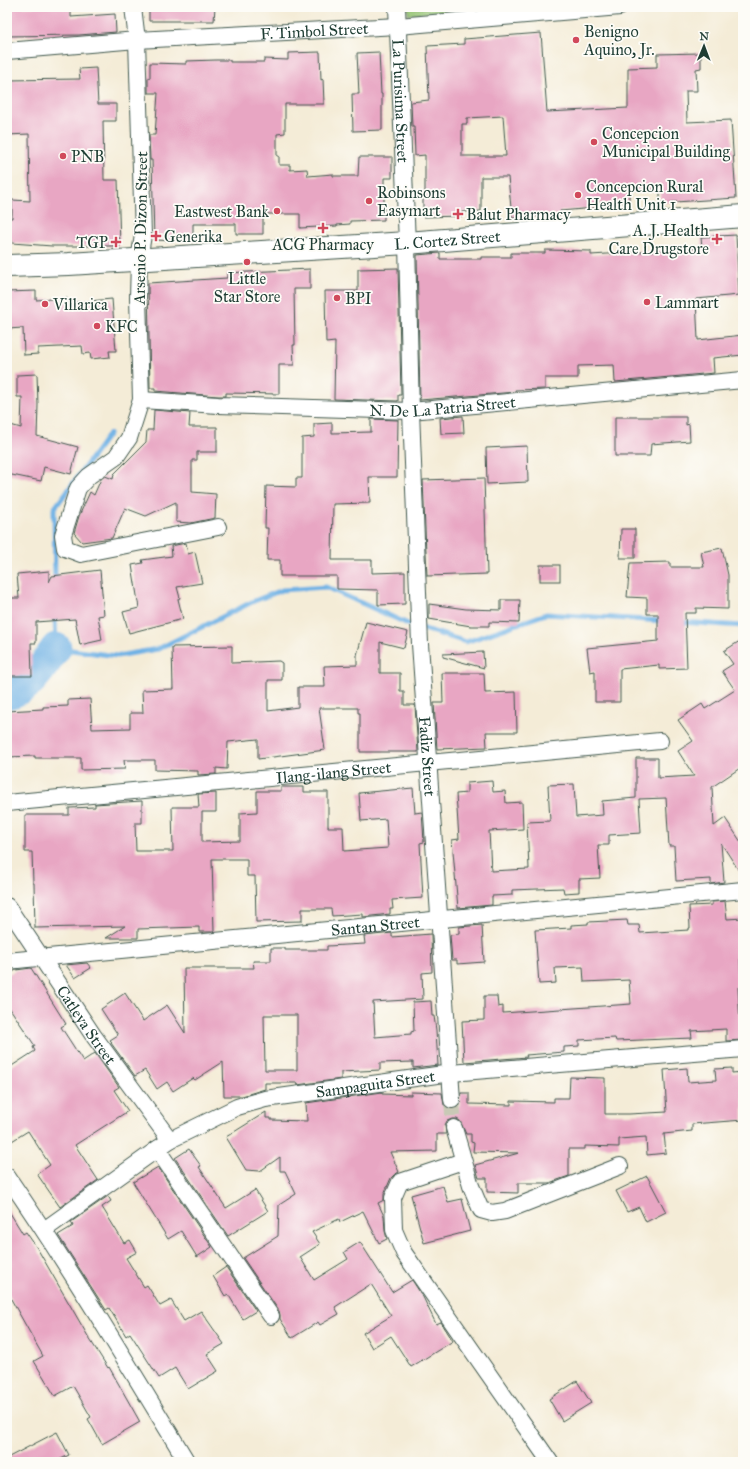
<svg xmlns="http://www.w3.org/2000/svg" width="750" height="1469" viewBox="0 0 750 1469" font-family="'IM FELL Great Primer',serif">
<rect width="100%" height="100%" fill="#fdfcf7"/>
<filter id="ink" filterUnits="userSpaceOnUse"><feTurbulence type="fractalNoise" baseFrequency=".025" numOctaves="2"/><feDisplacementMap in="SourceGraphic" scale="8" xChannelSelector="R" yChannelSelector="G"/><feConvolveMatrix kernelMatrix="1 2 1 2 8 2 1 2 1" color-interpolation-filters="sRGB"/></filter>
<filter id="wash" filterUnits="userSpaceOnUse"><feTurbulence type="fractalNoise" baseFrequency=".012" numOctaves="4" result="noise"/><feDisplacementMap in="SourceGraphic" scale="16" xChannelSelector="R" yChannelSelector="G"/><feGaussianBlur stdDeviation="0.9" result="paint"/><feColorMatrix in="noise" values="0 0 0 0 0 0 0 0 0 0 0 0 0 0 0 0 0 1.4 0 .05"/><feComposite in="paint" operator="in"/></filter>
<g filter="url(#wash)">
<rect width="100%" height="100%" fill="#f4ecd7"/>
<path fill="#93c271" stroke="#598052" d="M408,7H491L408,15Z"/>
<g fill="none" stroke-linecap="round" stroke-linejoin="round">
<g stroke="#71b2e5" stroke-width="5">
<path d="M55,581L54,509L109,434"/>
<path d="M55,615L56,648L117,656L158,649L254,601L282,590L326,587L408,624L466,642L546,614L664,621"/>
<path d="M680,622L743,626"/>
</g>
<path stroke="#71b2e5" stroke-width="31" d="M7,694C30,690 43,666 56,648"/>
</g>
<g id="blocks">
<g fill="#e8a6c3" fill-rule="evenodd">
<path d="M7,7H71V17L115,14L116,32L79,35L7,36Z"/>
<path d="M149,7H215L214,21H149Z"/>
<path d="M541,33L547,112L628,108V68L657,67V54L701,53V68L696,69L697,91H686L687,122L731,120L736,198L660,203V190H629V202H611V204L595,203V208L560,211V215L512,218L508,177H481V211L462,212V216L423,217V197H425V155L415,156L414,126H412L411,102L429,100L427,46L464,44V39ZM503,116L506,156H462V124H467V118Z"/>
<path d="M320,52L321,80L323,79L324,104H285V133L277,134V156H279V165H290V170L307,169L308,176L333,174V176H358L359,157H392V178H384V220L350,221V224L337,225V226L300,228V214H263V234H236V224H193V239L175,238V241L154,240L152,160H150L149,135H155L158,93H148V78H150V63L186,64V61L216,60H230V62H264V59L288,60V53Z"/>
<path d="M379,52L381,94H382V130L353,131L352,94H359L357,53Z"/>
<path d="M96,68L98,104H116V121H103L104,180H118L120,246H52L12,243V240H7V218H12V200L30,201L29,134L7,135V80L80,79L79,69Z"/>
<path d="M736,235L739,295L696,299L698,340L743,335V355L713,358L714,373L615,382L614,365L578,366V378H545V389L515,390V392L420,400L417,255L440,253V259H481V257H511V253H545V250L591,251V255L702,248L701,237Z"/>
<path d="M398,268L401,395H398V401L334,399L335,342L326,343L325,291H358V269Z"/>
<path d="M310,269V289H294L295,345H293L294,365H279V394L226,393V396H218L155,391V388H150L148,283L227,278V273Z"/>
<path d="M36,291V300L67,298V303L112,299L116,351H109L110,357L91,359L90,353L83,354L82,346L38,348V354L24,355L23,328L7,329V292Z"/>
<path d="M37,374L38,405L37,436L78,447L71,474L44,467L41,481L7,474V424L21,428L22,397H17V375Z"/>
<path d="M154,410L190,413L189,427H217V452H197V460H192V492L216,494L215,518L191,523L176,522V502L146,516L125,508L112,538L82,542L74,533L79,516L90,492L94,495L101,479L105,476L113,479L114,474L146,442L147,430H153Z"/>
<path d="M463,416L464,433L441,434L440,418Z"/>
<path d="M615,417H686V425L689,424L690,441L651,444L650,456H615Z"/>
<path d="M371,419L398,420L397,477H369L370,503L333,504L332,560H372V573L405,572V604L378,605V590L337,589V576H280V560H267L268,528H265L266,486L296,487V478H302V438L314,437V424L332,423V433L371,432Z"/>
<path d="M527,446L528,482L487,484L486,448Z"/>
<path d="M484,478L487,574L427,576L423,480Z"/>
<path d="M621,529H635V558H620Z"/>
<path d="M186,543L188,554L195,552L202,583L177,587L180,598L178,599L183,619L129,633L123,612L139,608L132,565L143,563L142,560L172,556L171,546Z"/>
<path d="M722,548L728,575V609L696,608V613H685L687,668L659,669V665L620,669V702H595V671L590,672L587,648L658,641V614H647V598L627,597L630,563L670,562V567H704L701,552Z"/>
<rect x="540" y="565" width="20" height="16"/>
<path d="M100,570L104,615L98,616L102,640L80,645L75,619L36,622V643H31L32,676H7V598H19L17,574L49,571V582L52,576Z"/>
<path d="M501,600H520L519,623L489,622V626H471L429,619V604L466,609L501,610Z"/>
<path d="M366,622L408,632L404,648L380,642V673H400V691H404V705H415L418,752H360V713H358V708H319L325,750L258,759V739L228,742L227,769L216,768V774L198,775V771L155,770V760H124L125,769L81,770V758H35V756L7,757V711L43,709V707L68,706V700L90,699L92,729L130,728V713H143L142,690L173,689L172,647L232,646V663L279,661L282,663V680H268V711L298,707V687H325L324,666L357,665V655Z"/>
<path d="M743,639V766L712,787L714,826L725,818L743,845V877L721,843L724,882L711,884V879L676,881L674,846H669L666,798L639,799L641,833L609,835V845H598L600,878L579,879V892L564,893L563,888L512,890V895L492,896V905L458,908L452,840L459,839L456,794L467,793V783L492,781L493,792L505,791L506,803L522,802L523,829L489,831L491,871L529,869L527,822L550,821L548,785L574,784L576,817L603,815L602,801L636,798V758H658V778L694,776L678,751L693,741L678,720L702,704L705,709L735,690L722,671L733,664L724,651Z"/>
<path d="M483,652L484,668L443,657V654Z"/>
<path d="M442,673H484L485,693L516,692L517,732H486L487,747L437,749L434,703H443Z"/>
<path d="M281,787H304V792H328V827H343L344,851L388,848L386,819L361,821L359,793L413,788L415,813L422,812L424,842L420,843L423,898L392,900L393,909H390V914L363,917V914L332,916L331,909H302V921L256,922L255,876H247V859H212L214,932H199V927L138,929V938H106L125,926L35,928L34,883H33L32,852H25V815H69V808L95,807V804L142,801V823H135L136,851H173L172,807H199L198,794L216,793V812H202V842L240,841V813L257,812V791H281Z"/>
<path d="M725,901L727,919L743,918V958L740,959L741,988H738L740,1024H742L743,1040L726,1041V1029L691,1031L692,1038L616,1041L615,1038L579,1040V1046L564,1047V1052L526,1055L527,1057L464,1062L462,1021L484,1020V996H497L498,1007L503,1006V1013L631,1004L629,980L584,982L583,967L555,968L556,983L539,984L535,930L571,928V925L588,924V922L627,920L628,925H639L640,933L689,930V928H690L689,906L712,905V902Z"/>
<path d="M482,925L484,962L457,964V960H452L450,935L459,934V927Z"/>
<path d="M392,933V937L431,934L432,972L422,973L423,999L373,1002L375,1037L411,1034V1032L414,1031L413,1002L431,1001L432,1016H434L436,1030L438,1065L413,1068V1062L380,1063V1070L341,1072V1079L297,1085V1083H265V1089L242,1096H224L223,1062L195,1080L193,1078L173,1091L167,1082L157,1089L145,1070L135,1076L111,1043L112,1042L110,1040L118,1035L101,1009L125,993L143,1021L167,1005L185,1033L184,968H254L253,961H271V948H285V950H327V946L365,944L364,936ZM264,1015H297V1070H265Z"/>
<path d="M87,963L91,968L75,978L66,965Z"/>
<path d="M31,968L66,1024L61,1027L83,1061L95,1053L119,1087L114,1090L128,1111L75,1145L98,1180L60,1207L37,1174L50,1165L28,1131L7,1144V1069L35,1051L33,1047L35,1046L7,1004V975L16,970Z"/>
<path d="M687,1068L688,1082L716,1080L715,1069L732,1068V1073L743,1072V1120L692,1124V1131L664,1134L666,1153L647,1155L646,1137L619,1139V1147L585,1146V1149H569V1176L549,1183H518V1193L487,1192V1178H479L475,1165L519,1153L473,1152L474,1143L471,1142V1134H466L460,1121L457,1119H452L447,1121L445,1125L446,1134H437V1151L390,1152L399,1172L394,1175L391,1178L384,1194V1200L378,1203L384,1216L385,1231L387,1239L379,1243L363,1211L340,1222L339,1219L312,1232L320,1244L300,1257L314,1280L348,1259L344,1252L360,1242L392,1292L412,1280L423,1297L436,1324L441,1322L453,1341L411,1367L391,1336L372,1348L363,1333L391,1316L371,1284L335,1307L339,1314L320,1325L318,1322L292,1338L280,1319V1315L279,1311L243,1258L278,1236L279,1205L296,1194L285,1171H280V1157L260,1171L246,1170L226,1137L266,1112V1118H271V1120L307,1121L306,1103L382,1092V1094L411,1095V1092L442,1093L444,1105L448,1108L452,1109L457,1108L460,1104L461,1093H469V1104L511,1105V1101L554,1102V1098H569L570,1077L605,1078V1114H629L667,1112L664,1070Z"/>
<path d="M189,1149L201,1166L199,1167L226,1208L255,1190L268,1211L228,1236L175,1158Z"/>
<path d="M158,1167L212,1247L197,1257L181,1231L168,1239L133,1182Z"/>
<path d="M647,1176L666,1212L646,1222L639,1207L627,1212L616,1191Z"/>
<path d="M443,1186L448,1202L462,1199L470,1231L424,1243L411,1195Z"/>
<path d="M108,1196L111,1201L102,1207L124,1243L130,1240L137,1252L126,1258L144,1287L147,1285L160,1306L171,1300L184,1321L201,1311L224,1344L207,1354L218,1371L188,1389L175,1368L159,1378L130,1333L126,1336L109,1308L106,1310L58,1235L73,1226L71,1222Z"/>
<path d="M7,1208L23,1234L26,1232L37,1248L89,1338L108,1368L109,1367L140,1422L102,1444L88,1419L91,1417L73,1386L55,1396L34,1361L43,1356L7,1292Z"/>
<path d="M226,1267L256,1311L243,1319L228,1294L225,1296L213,1276Z"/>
<path d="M577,1381L591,1403L562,1421L549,1399Z"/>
<path d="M57,1432L69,1455L55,1462H7V1458Z"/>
</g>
</g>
</g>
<g filter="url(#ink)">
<use href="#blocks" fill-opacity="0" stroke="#3f574c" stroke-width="1"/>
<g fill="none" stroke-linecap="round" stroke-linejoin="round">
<path stroke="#c9c9b6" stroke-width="16" stroke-dasharray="16 8" stroke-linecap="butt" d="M452,1100L454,1128"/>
<defs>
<g id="street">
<path d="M133,7L137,40L143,235L139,260L138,298L141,400L129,438L116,457L89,476L78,488L63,535L65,548L81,554L218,527"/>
<path id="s1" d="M397,7L407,243L411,411L420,644L452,1100"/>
<path id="s2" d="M7,51L137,40L398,26L620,7"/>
<path id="s3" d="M141,400L218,405L411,411L743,380"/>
<path id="s4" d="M7,803L660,741"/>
<path id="s5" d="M7,906L93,1035L170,1140"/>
<path id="s6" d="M7,961L743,890"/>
<path d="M454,1128L471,1186L481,1210L492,1213L505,1211L620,1166"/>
<path d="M157,1149L271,1316"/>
<path d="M463,1161L400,1182L393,1198L394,1230L404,1253L550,1462"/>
<path d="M7,1176C71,1269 129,1366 187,1462"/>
<path id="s7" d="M44,1230L170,1140L237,1107L265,1099L451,1073L743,1049"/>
</g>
<g id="secondary">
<path id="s8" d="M7,266L69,264L407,243L743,216"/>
</g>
</defs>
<use href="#street" stroke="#3f574c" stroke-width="18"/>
<use href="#secondary" stroke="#3f574c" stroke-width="24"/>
<use href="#street" stroke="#fff" stroke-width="16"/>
<use href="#secondary" stroke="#fff" stroke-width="22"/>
</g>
</g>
<g fill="#d1495b" stroke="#fdfcf7" stroke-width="1.5">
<circle cx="576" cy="40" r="4"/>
<circle cx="594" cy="142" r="4"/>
<circle cx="63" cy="156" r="4"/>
<circle cx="578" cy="195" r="4"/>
<circle cx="369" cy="201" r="4"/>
<circle cx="277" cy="211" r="4"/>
<path d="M456 208h4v4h4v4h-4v4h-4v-4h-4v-4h4z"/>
<path d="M321 222h4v4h4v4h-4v4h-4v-4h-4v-4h4z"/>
<path d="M154 230h4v4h4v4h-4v4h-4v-4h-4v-4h4z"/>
<path d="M715 233h4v4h4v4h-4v4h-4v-4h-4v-4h4z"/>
<path d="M114 236h4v4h4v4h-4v4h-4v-4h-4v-4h4z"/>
<circle cx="247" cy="262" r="4"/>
<circle cx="337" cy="298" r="4"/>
<circle cx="647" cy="302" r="4"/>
<circle cx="45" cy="304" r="4"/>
<circle cx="97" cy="326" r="4"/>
</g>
<g text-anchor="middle" stroke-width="3.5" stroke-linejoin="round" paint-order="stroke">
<g font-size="16" fill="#1f3d34" stroke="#fdfcf7">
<text dy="6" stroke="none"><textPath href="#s2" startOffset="308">F. Timbol Street</textPath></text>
<text dy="6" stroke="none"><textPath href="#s1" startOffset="94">La Purisima Street</textPath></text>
<text transform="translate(140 228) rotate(-89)" y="6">Arsenio P. Dizon Street</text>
<text dy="6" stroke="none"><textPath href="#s8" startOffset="441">L. Cortez Street</textPath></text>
<text dy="6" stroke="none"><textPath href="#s3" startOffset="302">N. De La Patria Street</textPath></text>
<text dy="6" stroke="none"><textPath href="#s1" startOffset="750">Fadiz Street</textPath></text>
<text dy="6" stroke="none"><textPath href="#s4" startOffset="328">Ilang-ilang Street</textPath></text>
<text dy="6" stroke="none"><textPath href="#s6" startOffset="370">Santan Street</textPath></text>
<text dy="6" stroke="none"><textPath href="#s5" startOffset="143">Catleya Street</textPath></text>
<text dy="6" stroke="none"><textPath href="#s7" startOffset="370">Sampaguita Street</textPath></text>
</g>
<g font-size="16" fill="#1f3d34" stroke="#fdfcf7" text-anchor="start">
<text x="584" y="37">Benigno<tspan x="584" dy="18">Aquino, Jr.</tspan></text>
<text x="602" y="139">Concepcion<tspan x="602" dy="18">Municipal Building</tspan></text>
<text x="71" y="162">PNB</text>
<text x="586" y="192">Concepcion Rural<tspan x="586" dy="18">Health Unit 1</tspan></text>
<text x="377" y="198">Robinsons<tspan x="377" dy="18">Easymart</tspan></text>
<text x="269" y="217" text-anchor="end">Eastwest Bank</text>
<text x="466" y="220">Balut Pharmacy</text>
<text x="709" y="236" text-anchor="end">A. J. Health<tspan x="709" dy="18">Care Drugstore</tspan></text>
<text x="164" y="242">Generika</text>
<text x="108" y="248" text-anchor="end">TGP</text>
<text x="323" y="250" text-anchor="middle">ACG Pharmacy</text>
<text x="247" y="284" text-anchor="middle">Little<tspan x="247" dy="18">Star Store</tspan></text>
<text x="345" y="304">BPI</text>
<text x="655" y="308">Lammart</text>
<text x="53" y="310">Villarica</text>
<text x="105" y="332">KFC</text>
</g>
</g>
<rect width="750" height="1469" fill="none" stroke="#fdfcf7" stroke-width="24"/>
<g transform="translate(704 46) rotate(1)" stroke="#fdfcf7" stroke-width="3" paint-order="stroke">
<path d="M0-3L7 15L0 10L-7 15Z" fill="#1f3d34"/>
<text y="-6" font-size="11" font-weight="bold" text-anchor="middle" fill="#1f3d34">N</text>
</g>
</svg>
